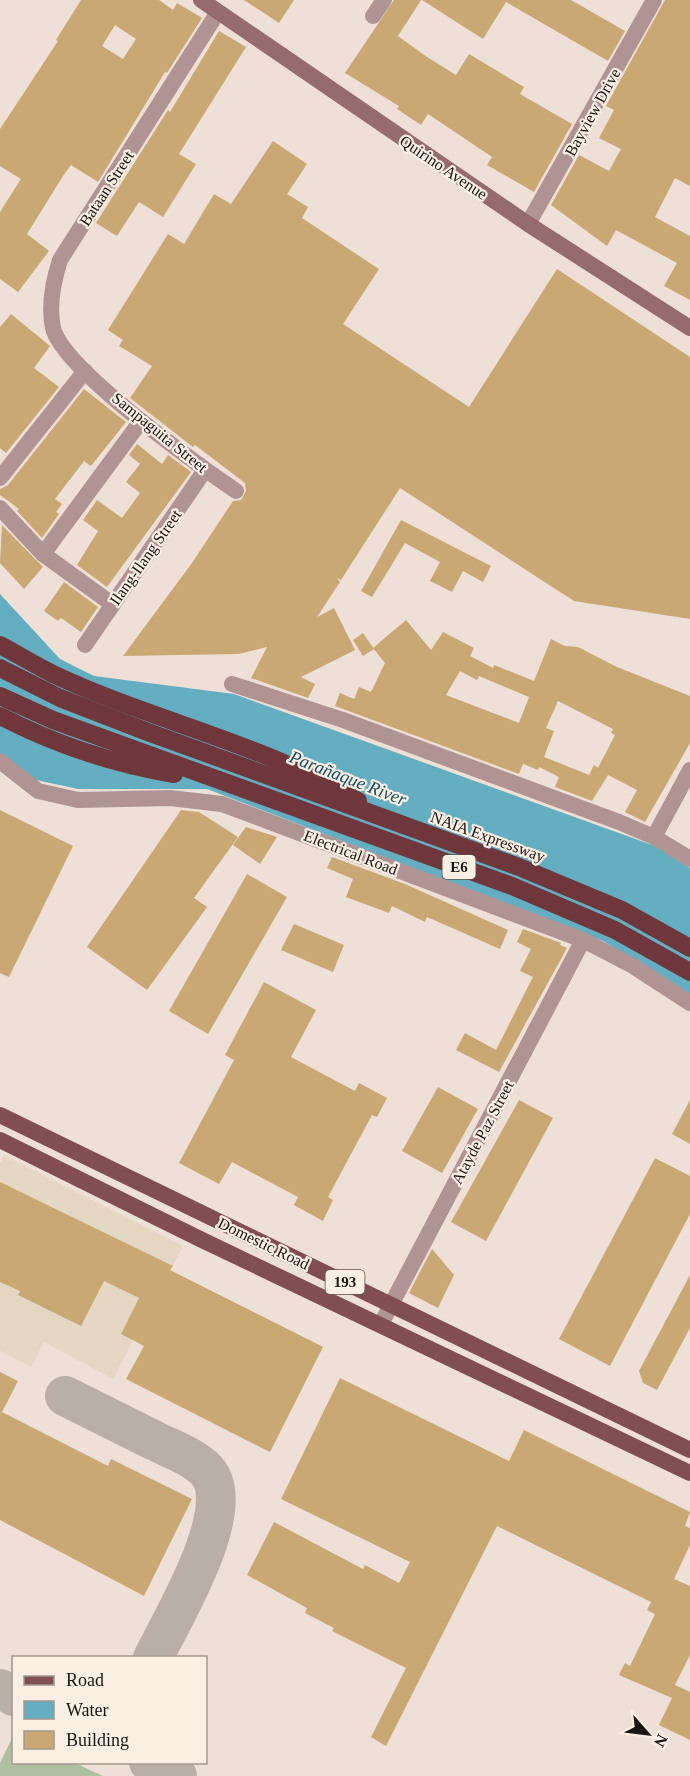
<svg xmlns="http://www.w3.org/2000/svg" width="690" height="1776" viewBox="0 0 690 1776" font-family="Georgia,serif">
<rect width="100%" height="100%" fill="#eee0d6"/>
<path fill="#e4d8c4" d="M4,1155L183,1246L113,1379L44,1342L31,1367L0,1351V1163Z"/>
<path fill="#aec0a0" d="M13,1736L14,1762L75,1763L103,1776H0V1763Z"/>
<path fill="#63aec1" d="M0,594L60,659L94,676L234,694L655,846L690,868V994L603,941L207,789H78L13,775L0,760Z"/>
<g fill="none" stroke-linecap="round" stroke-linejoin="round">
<g stroke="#baafa6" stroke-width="40">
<path d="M65,1396C95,1411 125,1426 155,1441C172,1449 194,1457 207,1471C240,1508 172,1619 153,1658"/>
<path d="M0,1689L14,1696"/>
<path d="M149,1762L177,1776"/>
</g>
</g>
<g fill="#c9a874" fill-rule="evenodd">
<path d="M81,0H159L173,10L177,3L202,18L167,73L165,72L98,182L71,165L63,176L27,234L49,251L18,292L0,279V212L21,179L0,166V129L58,41L56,40ZM115,25L136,39L123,59L102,46Z"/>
<path d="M244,0H294L279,23Z"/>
<path d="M394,0H421L398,36L427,57L456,75L469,54L524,87L520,94L572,124L534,192L487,165L492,157L428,114L421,125L397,109L399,106L345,73Z"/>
<path d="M422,0H571L625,31L608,61L506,2L483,39Z"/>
<path d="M665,0H690V186L675,178L655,217L690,236V300L664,286L677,263L616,230L607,246L551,205L579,155L609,171L621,149L599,138L614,110L606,106Z"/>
<path d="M219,31L246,47L179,154L196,164L163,217L139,202L117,236L96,223L168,110L170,112Z"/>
<path d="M273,141L307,164L287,194L308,207L302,218L379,269L343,324L469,407L557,269L690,357V619L574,601L400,488L341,580L337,578L340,582L317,617L334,608L355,650L301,677L315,684L308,698L251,678L267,647L239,654L123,656L192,563L233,501L241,500L246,491L245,483L195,445L193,447L130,398L152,366L119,346L123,340L108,330L168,234L184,244L214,194L231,204Z"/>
<path d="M11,314L50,346L34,368L59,387L6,453L0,448V327Z"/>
<path d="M84,389L126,422L91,466L84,461L55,499L62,504L56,512L59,514L42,538L17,511L19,509L0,495V489L8,485Z"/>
<path d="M137,444L162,464L168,455L191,472L107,587L77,565L98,531L83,520L97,500L122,518L130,507L140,493L126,482L140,464L129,455Z"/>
<path d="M401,520L491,566L483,582L463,571L452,592L430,581L440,562L405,543L372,597L361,591Z"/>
<path d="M2,525L43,567L24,589L0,563Z"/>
<path d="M64,582L98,607L81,632L61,618L58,621L44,611Z"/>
<path d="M406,620L431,650L443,632L474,648L470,656L493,668L494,665L534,681L551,639L565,646L578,647L617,667L690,696V743L645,822L625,812L637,790L608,775L592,801L555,787L559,777L539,767L538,770L523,764L519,774L335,706L340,693L354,699L359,687L371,692L385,663L373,648ZM460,671L477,680L479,676L529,697L519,723L446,695ZM558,701L613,729L611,733L615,735L598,768L594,765L589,775L544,757L554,731L546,728Z"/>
<path d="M363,633L374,649L363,656L353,640Z"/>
<path d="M0,810L73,846L9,977L0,973Z"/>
<path d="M181,810L199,812L238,837L194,898L207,907L147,990L87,947Z"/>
<path d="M246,827L277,837L260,864L233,845Z"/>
<path d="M332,857L405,884L508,930L500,949L427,917L425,922L392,906L389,913L346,897L353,879L327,868Z"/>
<path d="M247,874L287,897L208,1034L169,1011Z"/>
<path d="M294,924L344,945L333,972L281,950Z"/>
<path d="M523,929L561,943L560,945L567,948L499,1072L456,1050L465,1033L496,1050L533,977L520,971L531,949L517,942Z"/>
<path d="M264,982L316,1010L291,1057L355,1091L359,1083L387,1098L377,1117L372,1115L328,1197L333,1200L323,1221L294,1205L298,1197L232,1162L219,1184L179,1163L234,1060L225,1055Z"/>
<path d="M438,1087L478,1109L442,1173L402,1151Z"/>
<path d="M519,1100L553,1118L486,1241L451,1222Z"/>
<path d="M690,1100V1144L672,1134Z"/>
<path d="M655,1158L690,1176V1214L610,1366L559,1339Z"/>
<path d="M0,1182L173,1266L170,1270L323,1347L270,1452L126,1379L144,1346L121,1334L139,1298L104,1281L81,1326L18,1295L20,1291L0,1282Z"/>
<path d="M432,1249L454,1275L438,1308L409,1293Z"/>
<path d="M690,1275V1328L657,1390L643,1383L639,1371Z"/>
<path d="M0,1372L18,1381L2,1412L108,1466L111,1459L192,1499L144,1596L0,1520Z"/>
<path d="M340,1378L509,1461L524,1430L690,1512L685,1526L690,1528V1545L674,1579L690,1586V1655L675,1685L690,1692V1740L659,1725L672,1698L619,1675L625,1663L630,1666L655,1614L647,1610L651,1602L497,1526L386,1746L371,1737L406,1668L332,1631L334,1628L305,1613L307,1608L247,1575L274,1522L363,1569L365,1565L399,1583L410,1562L281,1499Z"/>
</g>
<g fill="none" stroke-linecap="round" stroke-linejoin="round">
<g stroke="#b09393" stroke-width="16">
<path d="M218,12L60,260C53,282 48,305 53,328C63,369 198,465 236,491"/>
<path d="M373,16L384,0"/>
<path d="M528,224L654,0"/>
<path d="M0,478L85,371"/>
<path d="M0,508L43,554L112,604"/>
<path d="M43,554L141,421"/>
<path d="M85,645L205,470"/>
<path d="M232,684L343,720L619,822L654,837L690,859"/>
<path d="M0,761L38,791L78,800L170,798L222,804L583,940L633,966L690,1003"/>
<path d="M654,837L690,770"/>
<path d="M381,1324L583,940"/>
</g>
<path stroke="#956b6d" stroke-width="16" d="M201,0L528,224L690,328"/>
<g stroke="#814f52" stroke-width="16">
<path d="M0,1115L690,1450"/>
<path d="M0,1140L200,1239L690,1473"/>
</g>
<g stroke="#6f373b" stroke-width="18">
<path d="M0,645C17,654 35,665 53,674C152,721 263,743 358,801"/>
<path d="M0,668L60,698L145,731L519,867L622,910L690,948"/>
<path d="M0,696L53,720L512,886L615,930L690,972"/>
<path d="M0,716C54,744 114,764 174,774"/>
</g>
</g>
<g text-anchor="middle" stroke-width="4.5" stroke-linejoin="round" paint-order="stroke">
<g fill="#fbeee3" stroke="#5e5751" stroke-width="1.5">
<rect x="442.5" y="855" width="33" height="24" rx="4.5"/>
<rect x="325.5" y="1270" width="39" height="24" rx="4.5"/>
</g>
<g font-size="15" font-weight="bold" fill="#1a1612">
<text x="459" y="872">E6</text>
<text x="345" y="1287">193</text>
</g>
<g font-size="16" fill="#1a1612" stroke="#fbeee3">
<text transform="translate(592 112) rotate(-61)" y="6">Bayview Drive</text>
<text transform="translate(444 167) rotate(34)" y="6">Quirino Avenue</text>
<text transform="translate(106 188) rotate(-57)" y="6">Bataan Street</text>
<text transform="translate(160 432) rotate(39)" y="6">Sampaguita Street</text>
<text transform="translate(145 557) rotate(-55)" y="6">Ilang-Ilang Street</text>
<text transform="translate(488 836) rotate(20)" y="6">NAIA Expressway</text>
<text transform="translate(351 852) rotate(21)" y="6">Electrical Road</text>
<text transform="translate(482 1132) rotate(-62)" y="6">Atayde Paz Street</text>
<text transform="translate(264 1243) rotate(26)" y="6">Domestic Road</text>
</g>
<g font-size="18" font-style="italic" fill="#115260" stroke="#fbeee3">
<text transform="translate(348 778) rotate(21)" y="6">Parañaque River</text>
</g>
</g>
<rect x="12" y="1656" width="195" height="108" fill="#fbeee3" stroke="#a1988f" stroke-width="1.5"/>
<rect x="24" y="1676" width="30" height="9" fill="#814f52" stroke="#a1988f" stroke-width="1.5"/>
<text x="66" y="1686" font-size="18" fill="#1a1612">Road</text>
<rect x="24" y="1701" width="30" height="18" fill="#63aec1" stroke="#a1988f" stroke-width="1.5"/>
<text x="66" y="1716" font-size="18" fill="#1a1612">Water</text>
<rect x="24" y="1731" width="30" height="18" fill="#c9a874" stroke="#a1988f" stroke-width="1.5"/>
<text x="66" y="1746" font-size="18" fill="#1a1612">Building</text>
<g transform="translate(648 1734) rotate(118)" stroke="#fbeee3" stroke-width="4.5" paint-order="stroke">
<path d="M0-4.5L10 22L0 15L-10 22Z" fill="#1a1612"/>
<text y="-9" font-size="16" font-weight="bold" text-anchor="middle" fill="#1a1612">N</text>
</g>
</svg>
